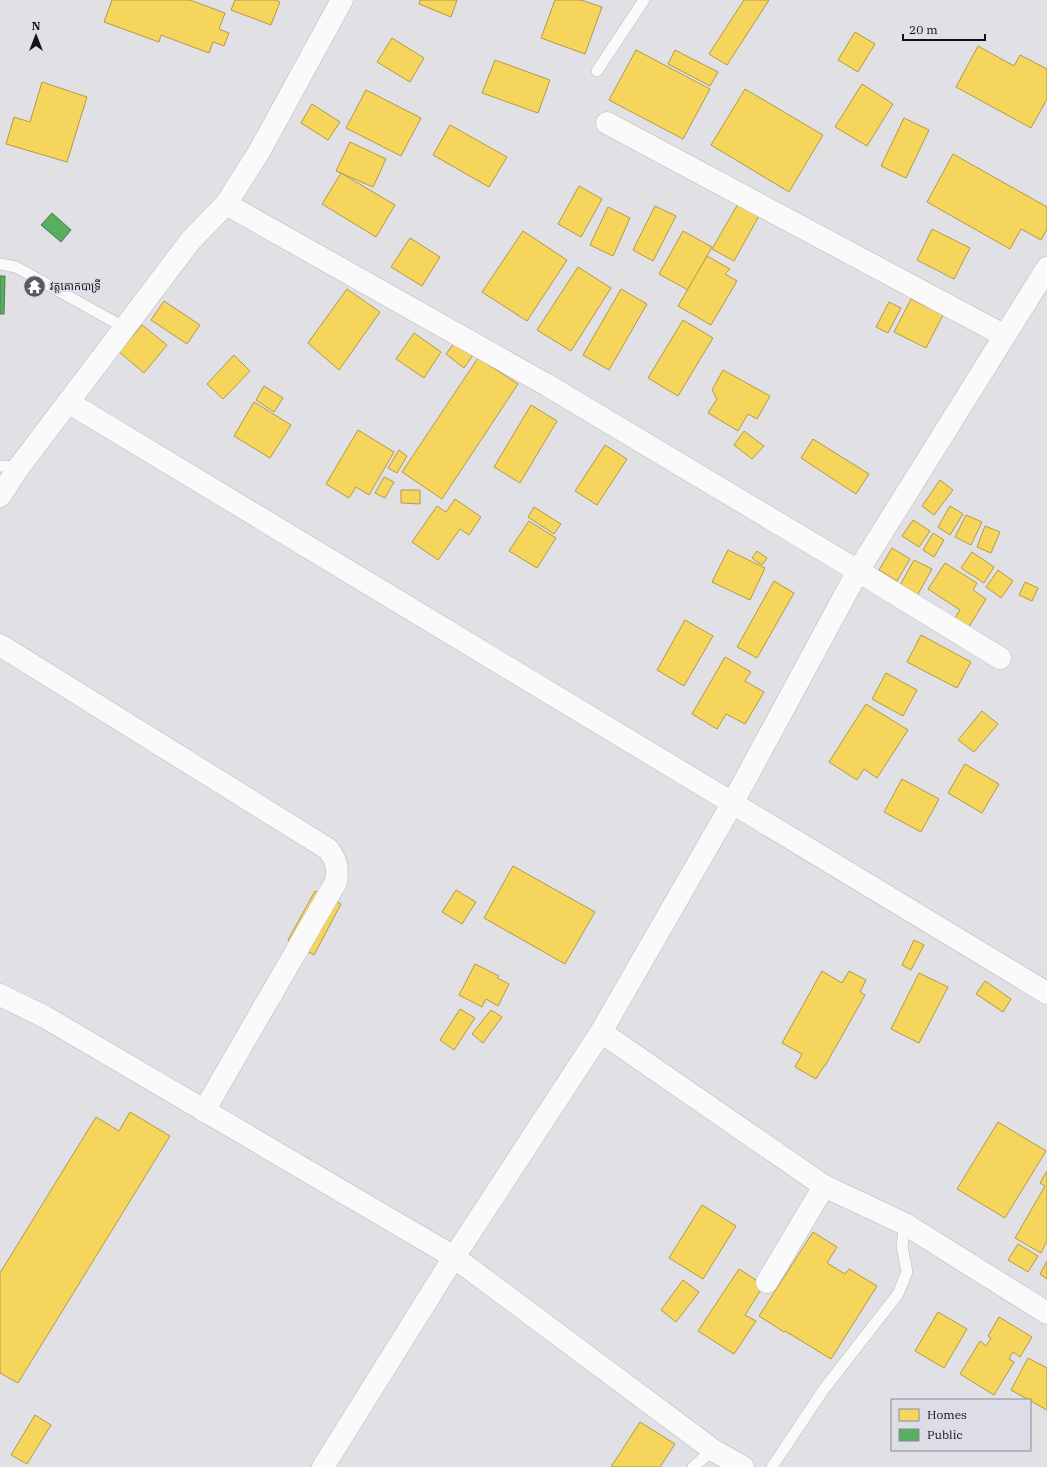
<svg xmlns="http://www.w3.org/2000/svg" width="1047" height="1467" viewBox="0 0 1047 1467" font-family="'IBM Plex Serif','Noto Sans Khmer',serif">
<rect width="100%" height="100%" fill="#e0e0e5"/>
<g fill="#f6d55c" stroke="#b29a47">
<path d="M112,0H190L225,13L219,29L229,33L224,46L213,42L209,53L161,35L159,42L104,22Z"/>
<path d="M235,0H276L280,2L271,25L231,10Z"/>
<path d="M420,0H457L451,17L419,4Z"/>
<path d="M555,0H581L602,7L585,54L541,38Z"/>
<path d="M744,0H769L727,65L709,54Z"/>
<path d="M855,32L875,44L858,72L838,60Z"/>
<path d="M392,38L424,58L410,82L377,62Z"/>
<path d="M978,46L1014,66L1020,55L1047,69V99L1031,128L956,87Z"/>
<path d="M636,50L710,89L683,139L609,100Z"/>
<path d="M675,50L718,72L710,86L668,64Z"/>
<path d="M495,60L550,80L538,113L482,93Z"/>
<path d="M42,82L87,97L67,162L6,144L14,117L30,122Z"/>
<path d="M862,84L893,104L867,146L835,127Z"/>
<path d="M745,89L823,135L789,192L711,145Z"/>
<path d="M366,90L421,118L401,156L346,128Z"/>
<path d="M312,104L340,122L328,140L301,123Z"/>
<path d="M904,118L929,130L906,178L881,166Z"/>
<path d="M450,125L507,157L489,187L433,155Z"/>
<path d="M350,142L386,159L373,187L336,171Z"/>
<path d="M953,154L1047,207V229L1041,240L1021,229L1010,249L927,202Z"/>
<path d="M341,173L395,205L376,237L322,204Z"/>
<path d="M579,186L602,199L581,237L558,224Z"/>
<path d="M739,202L760,214L734,261L712,249Z"/>
<path d="M655,206L676,216L653,261L633,250Z"/>
<path d="M608,207L630,218L613,256L590,245Z"/>
<path d="M932,229L970,248L954,279L917,260Z"/>
<path d="M523,231L567,260L527,321L482,292Z"/>
<path d="M683,231L712,247L688,290L659,274Z"/>
<path d="M410,238L440,257L422,286L391,267Z"/>
<path d="M707,256L730,269L725,274L737,281L711,325L678,306Z"/>
<path d="M578,267L611,288L571,351L537,330Z"/>
<path d="M347,289L380,312L339,370L308,343Z"/>
<path d="M621,289L647,304L609,370L583,355Z"/>
<path d="M911,299L943,315L926,348L894,332Z"/>
<path d="M164,301L200,325L187,344L151,320Z"/>
<path d="M889,302L901,308L888,333L876,327Z"/>
<path d="M683,320L713,338L678,396L648,378Z"/>
<path d="M142,325L167,345L144,373L119,352Z"/>
<path d="M414,333L441,352L424,378L396,359Z"/>
<path d="M455,342L473,355L464,368L446,354Z"/>
<path d="M234,355L250,371L223,399L207,384Z"/>
<path d="M478,358L518,384L442,499L402,472Z"/>
<path d="M723,370L770,396L757,419L748,414L738,431L708,413L717,399L712,390Z"/>
<path d="M264,386L283,398L274,412L256,400Z"/>
<path d="M254,402L291,425L270,458L234,436Z"/>
<path d="M531,405L557,421L520,483L494,467Z"/>
<path d="M358,430L394,452L369,495L356,487L349,498L326,484Z"/>
<path d="M744,431L764,446L752,459L734,445Z"/>
<path d="M813,439L869,474L856,494L801,458Z"/>
<path d="M605,445L627,459L597,505L575,491Z"/>
<path d="M399,450L407,456L397,473L388,468Z"/>
<path d="M384,477L394,482L385,498L375,493Z"/>
<path d="M940,480L953,490L934,515L922,506Z"/>
<path d="M401,490H420V504L401,503Z"/>
<path d="M455,499L481,517L469,535L460,529L438,560L412,542L437,506L446,512Z"/>
<path d="M950,506L963,514L950,535L938,527Z"/>
<path d="M534,507L561,524L554,534L528,517Z"/>
<path d="M966,515L982,522L971,545L955,537Z"/>
<path d="M913,520L930,531L919,547L902,536Z"/>
<path d="M529,521L556,538L537,568L509,551Z"/>
<path d="M985,526L1000,532L991,553L977,547Z"/>
<path d="M933,533L944,540L934,557L923,550Z"/>
<path d="M892,548L910,559L897,581L879,570Z"/>
<path d="M728,550L765,568L750,600L712,582Z"/>
<path d="M757,551L767,558L762,565L752,558Z"/>
<path d="M972,552L994,567L984,583L961,568Z"/>
<path d="M914,560L932,569L917,596L899,587Z"/>
<path d="M945,563L977,583L973,590L986,599L967,630L953,621L960,610L928,589Z"/>
<path d="M998,570L1013,581L1001,598L986,587Z"/>
<path d="M774,581L794,593L757,658L737,647Z"/>
<path d="M1025,582L1038,588L1032,601L1019,595Z"/>
<path d="M685,620L713,636L684,686L657,670Z"/>
<path d="M921,635L971,662L957,688L907,662Z"/>
<path d="M725,657L751,672L745,681L764,692L745,724L726,714L717,729L692,714Z"/>
<path d="M886,673L917,690L903,716L872,699Z"/>
<path d="M866,704L908,730L877,778L864,769L857,780L829,762Z"/>
<path d="M982,711L998,724L974,752L958,740Z"/>
<path d="M965,764L999,784L982,813L948,793Z"/>
<path d="M902,779L939,799L921,832L884,812Z"/>
<path d="M513,866L595,912L565,964L484,918Z"/>
<path d="M456,890L476,902L462,924L442,912Z"/>
<path d="M315,891L341,904L314,955L288,940Z"/>
<path d="M914,940L924,945L911,970L902,965Z"/>
<path d="M475,964L499,976L497,978L509,984L498,1006L486,999L482,1007L459,995Z"/>
<path d="M822,971L842,983L849,971L866,980L860,992L865,995L825,1066H824L816,1079L795,1067L802,1054L782,1043Z"/>
<path d="M919,973L948,987L919,1043L891,1029Z"/>
<path d="M985,981L1011,999L1003,1012L976,994Z"/>
<path d="M460,1009L475,1018L454,1050L440,1040Z"/>
<path d="M491,1010L502,1017L483,1043L472,1034Z"/>
<path d="M130,1112L170,1136L18,1383L0,1373V1273L96,1117L119,1131Z"/>
<path d="M998,1122L1046,1151L1005,1218L957,1189Z"/>
<path d="M1047,1171V1241L1041,1253L1015,1238L1045,1186L1040,1183Z"/>
<path d="M702,1205L736,1226L703,1279L669,1258Z"/>
<path d="M813,1232L837,1247L827,1263L845,1274L849,1269L877,1286L831,1359L785,1331L784,1332L759,1316Z"/>
<path d="M1018,1244L1038,1256L1028,1272L1008,1260Z"/>
<path d="M1047,1261V1279L1040,1274Z"/>
<path d="M739,1269L764,1285L745,1315L756,1321L734,1354L698,1331Z"/>
<path d="M683,1280L699,1292L676,1322L661,1310Z"/>
<path d="M938,1312L967,1329L944,1368L915,1351Z"/>
<path d="M999,1317L1032,1337L1020,1357L1013,1352L1009,1359L1014,1362L994,1395L960,1374L980,1341L986,1346L991,1338L988,1336Z"/>
<path d="M1028,1358L1047,1368V1410L1011,1390Z"/>
<path d="M35,1415L51,1425L27,1464L11,1455Z"/>
<path d="M640,1422L675,1444L660,1467H611Z"/>
</g>
<g fill="#5aae61" stroke="#447f4a">
<path d="M52,213L71,230L61,242L41,225Z"/>
<path d="M0,276H5L4,314H0Z"/>
</g>
<g fill="none" stroke-linecap="round" stroke-linejoin="round">
<defs>
<g id="lane">
<path d="M597,71L644,0"/>
<path d="M0,264L16,267L125,328"/>
<path d="M0,466L19,467"/>
<path d="M693,1467L713,1450"/>
<path d="M772,1467L824,1389L898,1294L907,1272L902,1246L905,1224"/>
</g>
<g id="street">
<path d="M607,123L1005,336"/>
<path d="M226,204L547,385L858,571L1000,658"/>
<path d="M0,645L328,849C337,861 338,867 336,882L204,1111"/>
<path d="M0,995L45,1017L454,1257L713,1450L743,1467"/>
<path d="M601,1032L824,1186L905,1224L1047,1313"/>
<path d="M767,1282L824,1186"/>
<path d="M323,1467L454,1257L601,1032L732,804L858,571L1047,268"/>
</g>
<g id="secondary">
<path d="M68,402L1047,993"/>
<path d="M0,496L19,467L191,240L226,204L259,152L342,0"/>
</g>
</defs>
<use href="#lane" stroke="#b9b9bd" stroke-width="12"/>
<use href="#street" stroke="#b9b9bd" stroke-width="23"/>
<use href="#secondary" stroke="#b9b9bd" stroke-width="23"/>
<use href="#lane" stroke="#fafafb" stroke-width="11"/>
<use href="#street" stroke="#fafafb" stroke-width="22"/>
<use href="#secondary" stroke="#fafafb" stroke-width="22"/>
</g>
<defs>
<symbol id="temple-disc" viewBox="-11 -11 22 22"><circle r="9.5" fill="#5a5a5e" stroke="#dddde8"/><path d="M0-6L5-2H3V0L6.5 2.5H4V6H1.5V3h-3V6H-4V2.5H-6.5L-3 0V-2H-5Z" fill="#fff"/></symbol>
</defs>
<g fill-rule="evenodd">
<use href="#temple-disc" x="22" y="274" width="25" height="25"/>
</g>
<g text-anchor="middle" stroke-width="4" stroke-linejoin="round" paint-order="stroke">
<g font-size="11" fill="#121216" stroke="#dddde8" text-anchor="start">
<text x="50" y="290">វត្តគោកបាទ្រី</text>
</g>
</g>
<rect x="891" y="1399" width="140" height="52" fill="#dddde8" stroke="#8c8c94"/>
<rect x="899" y="1409" width="20" height="12" fill="#f6d55c" stroke="#8c8c94"/>
<text x="927" y="1419" font-size="12" fill="#121216">Homes</text>
<rect x="899" y="1429" width="20" height="12" fill="#5aae61" stroke="#8c8c94"/>
<text x="927" y="1439" font-size="12" fill="#121216">Public</text>
<g transform="translate(36 36)" stroke="#dddde8" stroke-width="3" paint-order="stroke">
<path d="M0-3L7 15L0 10L-7 15Z" fill="#121216"/>
<text y="-6" font-size="11" font-weight="bold" text-anchor="middle" fill="#121216">N</text>
</g>
<path d="M903 34v6h82v-6" fill="none" stroke="#121216" stroke-width="2"/>
<text x="909" y="34" font-size="12" fill="#121216" stroke="#dddde8" stroke-width="3" paint-order="stroke">20 m</text>
</svg>
